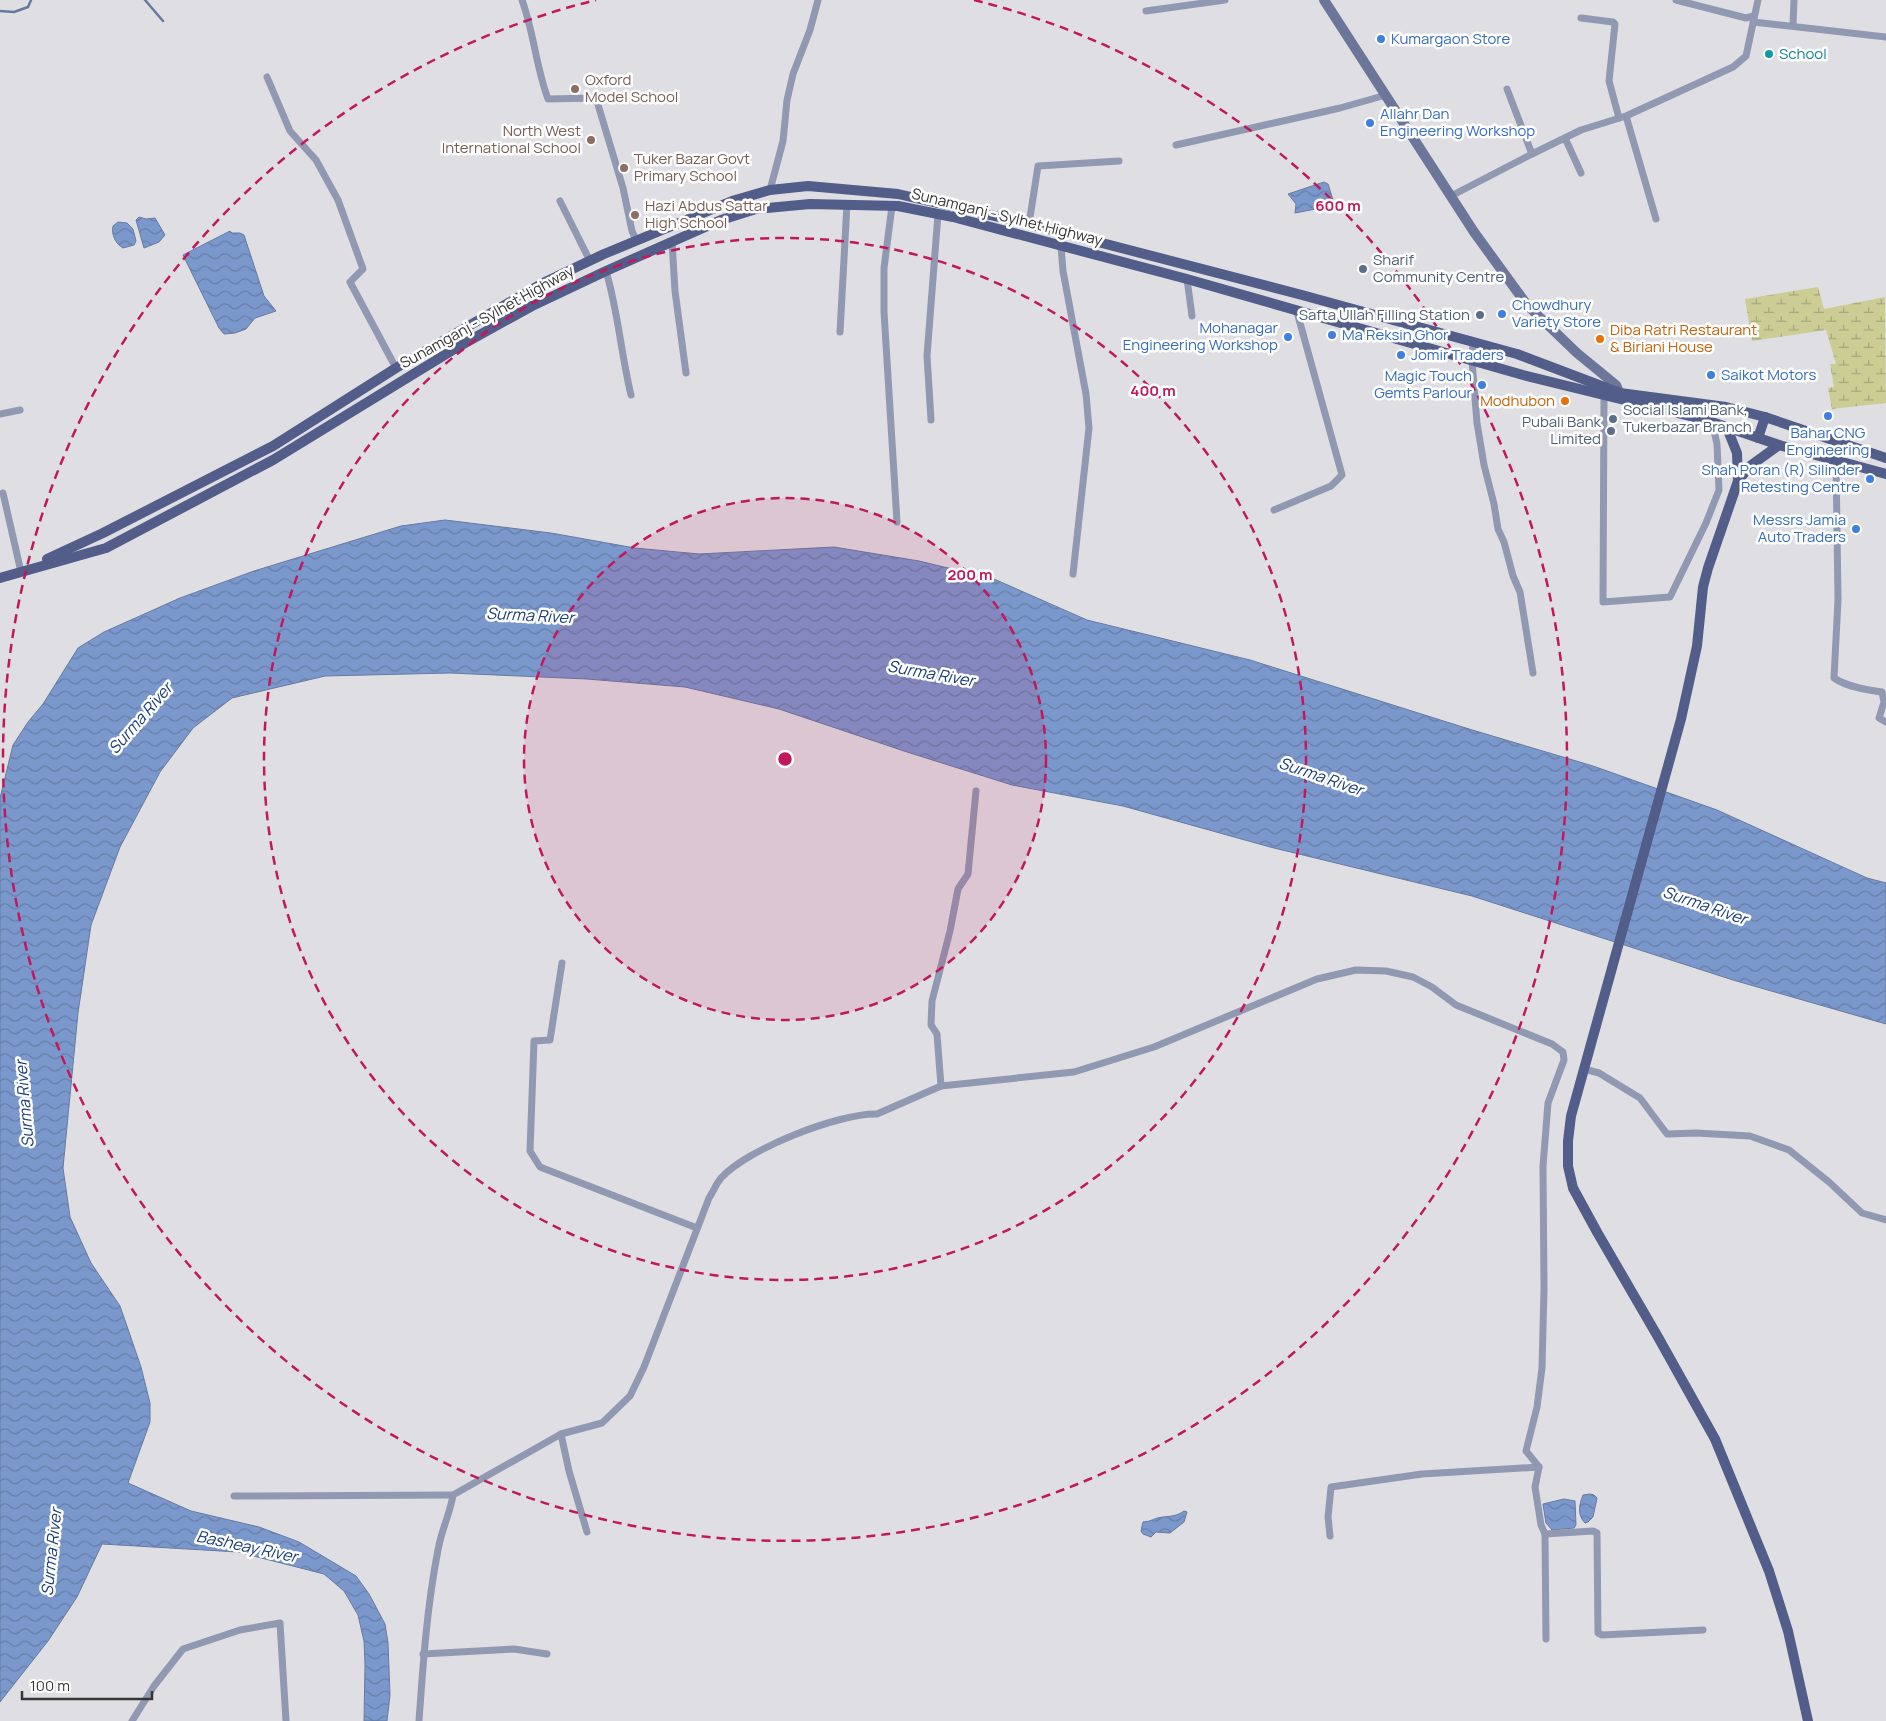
<svg xmlns="http://www.w3.org/2000/svg" width="1886" height="1721" viewBox="0 0 1886 1721" font-family="Manrope,sans-serif">
<defs>
<pattern id="wetland-marsh" width="20" height="14" patternUnits="userSpaceOnUse" patternTransform="scale(1.25)"><rect width="20" height="14" fill="#cbcd95"/><path d="M1 5h8M5 5V1M11 12h8M15 12V8" fill="none" stroke="#a6a77a"/></pattern>
<pattern id="water-waves" width="16" height="10" patternUnits="userSpaceOnUse" patternTransform="scale(1.25)"><rect width="16" height="10" fill="#7b98cd"/><path d="M0 5q4-4 8 0t8 0" fill="none" stroke="#667da7"/></pattern>
</defs>
<rect width="100%" height="100%" fill="#dfdfe3"/>
<path fill="url(#wetland-marsh)" d="M1818,287L1824,309L1885,297L1886,403L1832,409L1828,388L1834,387L1830,364H1836L1826,330L1752,341L1745,299Z"/>
<g fill="url(#water-waves)" stroke="#667aa0">
<path d="M1324,182L1328,184L1334,203L1321,208L1295,213L1296,204L1288,194Z"/>
<path d="M139,217L146,219L155,218L165,235L159,242L144,248L136,220Z"/>
<path d="M118,222L127,223L133,229L136,241L134,245L123,248C116,244 111,235 113,226Z"/>
<path d="M230,231L232,233H240L244,235L264,296L276,311L255,318L246,329L235,333L224,334L219,328L183,255Z"/>
<path d="M445,520L551,533L635,548L699,554L834,547L919,561L994,579L1087,620L1250,660L1469,729L1593,766L1717,810L1867,878L1886,883V1024L1733,980L1472,896L1270,847L1123,806L1012,785L907,752L779,709L685,687L587,679L450,673L325,676L232,698L193,728L160,772L120,847L91,925L78,1013L63,1168L70,1217L91,1263L120,1306L141,1367L150,1403V1422L128,1483L191,1511L259,1527L299,1542L356,1576L369,1594L385,1624L388,1643L390,1695L387,1721H364L365,1665L364,1641L358,1615L344,1591L324,1574L238,1552L102,1544L77,1597L48,1641L0,1702V798L13,745L28,722L43,704L78,648L104,632L180,598L254,571L401,526Z"/>
<path d="M1590,1494L1594,1495L1597,1498L1593,1517L1588,1522L1585,1523C1577,1515 1579,1505 1583,1495Z"/>
<path d="M1564,1499L1575,1501L1576,1525L1574,1528L1552,1530L1546,1523L1543,1504Z"/>
<path d="M1184,1511L1187,1512L1184,1522L1170,1533L1156,1532L1151,1537L1143,1534L1141,1531L1143,1522C1151,1522 1156,1517 1163,1517C1172,1516 1177,1516 1184,1511Z"/>
</g>
<g fill="none" stroke-linecap="round" stroke-linejoin="round">
<g stroke="#667aa0" stroke-width="2.5">
<path d="M145,0L163,21"/>
<path d="M0,11L14,12L28,7L31,0"/>
</g>
<g stroke="#9198b2" stroke-width="7">
<path d="M522,0C534,33 536,67 548,99L596,98L623,188L632,231L636,240"/>
<path d="M1676,0L1746,18L1754,16"/>
<path d="M1146,11L1225,0"/>
<path d="M1581,18L1613,22L1615,24L1609,81L1619,118"/>
<path d="M1753,22L1886,37"/>
<path d="M1793,26L1794,0"/>
<path d="M267,77L290,131L316,160L338,200L363,269L350,282L396,368"/>
<path d="M1507,89L1532,154"/>
<path d="M1626,116L1656,219"/>
<path d="M1565,138L1581,173"/>
<path d="M1176,145L1340,108L1386,95"/>
<path d="M770,190L783,141L787,100L793,74L810,30L818,0"/>
<path d="M1451,196L1532,154L1581,130L1626,116L1733,67L1746,56L1758,0"/>
<path d="M560,201L590,261"/>
<path d="M892,206L884,268V312L897,522"/>
<path d="M1029,224L1038,166L1119,161"/>
<path d="M672,241L675,291L686,373"/>
<path d="M1061,246L1063,271L1086,394L1089,428L1073,574"/>
<path d="M606,271C618,311 621,354 631,395"/>
<path d="M1187,279L1192,316"/>
<path d="M840,332L847,204"/>
<path d="M1473,342L1472,361L1477,423L1484,465L1494,504L1498,529L1504,542L1513,576L1520,592L1533,673"/>
<path d="M1604,396L1603,602L1670,597L1706,523L1719,490L1717,444L1712,422"/>
<path d="M0,414L20,410"/>
<path d="M931,420L927,356L938,214"/>
<path d="M1836,460L1838,600L1834,678C1847,687 1867,690 1882,692L1884,702L1879,718L1886,722"/>
<path d="M3,493L21,572"/>
<path d="M1274,510L1331,486L1342,475L1297,312"/>
<path d="M562,963L550,1040L534,1041L530,1151L540,1167L697,1228"/>
<path d="M1584,1069L1599,1073L1640,1098L1667,1134L1696,1133L1750,1136L1789,1150L1829,1182L1862,1213L1886,1220"/>
<path d="M941,1086L937,1034L931,1025L932,1001L950,931L958,889L968,874L976,791"/>
<path d="M561,1434L569,1471L587,1532"/>
<path d="M234,1496L453,1495"/>
<path d="M1545,1534L1593,1531L1597,1533L1598,1633L1602,1635L1703,1630"/>
<path d="M1330,1536L1328,1517L1331,1487L1422,1474L1539,1467"/>
<path d="M423,1654L514,1649L547,1654"/>
<path d="M132,1721L154,1686L183,1649L240,1630L280,1623L286,1721"/>
<path d="M419,1721C423,1664 427,1606 438,1550C441,1531 450,1514 453,1495L561,1434L602,1423L630,1396L644,1367L709,1198C713,1192 716,1184 721,1178C747,1149 839,1113 877,1114L941,1086L1074,1072L1154,1047L1317,979L1356,970L1386,971L1413,977L1432,987L1456,1005L1552,1044L1563,1052L1564,1060L1548,1103L1543,1166L1544,1289L1542,1368L1537,1407L1526,1451L1539,1467L1535,1487L1541,1525L1545,1534L1546,1639"/>
</g>
<path stroke="#6c769a" stroke-width="10" d="M1324,0L1474,232L1527,305L1577,353L1616,385L1621,397"/>
<g stroke="#525d89" stroke-width="10">
<path d="M1727,428L1737,453L1738,481L1708,568L1703,587L1697,646L1681,719L1571,1116L1568,1141V1166L1573,1188L1597,1232L1658,1337L1715,1439L1769,1571L1788,1631L1808,1721"/>
<path d="M1758,438L1765,417"/>
<path d="M1738,481L1750,466L1779,445"/>
<path d="M47,559L103,533L273,446L396,368L543,283L604,254L732,201L770,190L808,186L898,194L1029,224L1302,295L1517,354L1620,393L1726,407L1765,417L1886,458"/>
<path d="M0,578L106,548L273,460L456,348L532,306L606,271L721,220L756,209L810,204L898,206L953,217L1187,279L1523,375L1706,420L1779,445L1886,474"/>
</g>
</g>
<circle cx="785" cy="759" r="261" fill="#c2185b" fill-opacity=".12"/>
<g fill="none" stroke="#c2185b" stroke-width="2.5" stroke-dasharray="9 6">
<circle cx="785" cy="759" r="261"/>
<circle cx="785" cy="759" r="521"/>
<path d="M974 0A782 782 0 1 1 596 0"/>
</g>
<g fill="#3f7fe0" stroke="#fff" stroke-width="2">
<circle cx="1381" cy="39" r="5"/>
<circle cx="1370" cy="123" r="5"/>
<circle cx="1502" cy="314" r="5"/>
<circle cx="1332" cy="335" r="5"/>
<circle cx="1288" cy="337" r="5"/>
<circle cx="1401" cy="355" r="5"/>
<circle cx="1711" cy="375" r="5"/>
<circle cx="1482" cy="385" r="5"/>
<circle cx="1828" cy="416" r="5"/>
<circle cx="1870" cy="479" r="5"/>
<circle cx="1856" cy="529" r="5"/>
</g>
<circle fill="#0f9aa8" stroke="#fff" stroke-width="2" cx="1769" cy="54" r="5"/>
<g fill="#8d6e63" stroke="#fff" stroke-width="2">
<circle cx="575" cy="89" r="5"/>
<circle cx="591" cy="140" r="5"/>
<circle cx="624" cy="168" r="5"/>
<circle cx="635" cy="215" r="5"/>
</g>
<g fill="#5c6f8a" stroke="#fff" stroke-width="2">
<circle cx="1363" cy="269" r="5"/>
<circle cx="1480" cy="315" r="5"/>
<circle cx="1613" cy="419" r="5"/>
<circle cx="1611" cy="431" r="5"/>
</g>
<g fill="#e8710a" stroke="#fff" stroke-width="2">
<circle cx="1600" cy="339" r="5"/>
<circle cx="1565" cy="401" r="5"/>
</g>
<g text-anchor="middle" stroke-width="5" stroke-linejoin="round" paint-order="stroke">
<g font-size="15" fill="#366cbe" stroke="#fff" text-anchor="start">
<text x="1391" y="44">Kumargaon Store</text>
<text x="1380" y="119">Allahr Dan<tspan x="1380" dy="17">Engineering Workshop</tspan></text>
<text x="1512" y="310">Chowdhury<tspan x="1512" dy="17">Variety Store</tspan></text>
<text x="1278" y="333" text-anchor="end">Mohanagar<tspan x="1278" dy="17">Engineering Workshop</tspan></text>
<text x="1342" y="340">Ma Reksin Ghor</text>
<text x="1411" y="360">Jomir Traders</text>
<text x="1721" y="380">Saikot Motors</text>
<text x="1472" y="381" text-anchor="end">Magic Touch<tspan x="1472" dy="17">Gemts Parlour</tspan></text>
<text x="1828" y="438" text-anchor="middle">Bahar CNG<tspan x="1828" dy="17">Engineering</tspan></text>
<text x="1860" y="475" text-anchor="end">Shah Poran (R) Silinder<tspan x="1860" dy="17">Retesting Centre</tspan></text>
<text x="1846" y="525" text-anchor="end">Messrs Jamia<tspan x="1846" dy="17">Auto Traders</tspan></text>
</g>
<g font-size="15" fill="#0d838f" stroke="#fff" text-anchor="start">
<text x="1779" y="59">School</text>
</g>
<g font-size="15" fill="#785e54" stroke="#fff" text-anchor="start">
<text x="585" y="85">Oxford<tspan x="585" dy="17">Model School</tspan></text>
<text x="581" y="136" text-anchor="end">North West<tspan x="581" dy="17">International School</tspan></text>
<text x="634" y="164">Tuker Bazar Govt<tspan x="634" dy="17">Primary School</tspan></text>
<text x="645" y="211">Hazi Abdus Sattar<tspan x="645" dy="17">High School</tspan></text>
</g>
<g font-size="15" fill="#353536" stroke="#fff">
<text transform="translate(1007 217) rotate(14)" y="5">Sunamganj - Sylhet Highway</text>
<text transform="translate(487 317) rotate(-29)" y="5">Sunamganj - Sylhet Highway</text>
</g>
<g font-size="15" fill="#4e5e75" stroke="#fff" text-anchor="start">
<text x="1373" y="265">Sharif<tspan x="1373" dy="17">Community Centre</tspan></text>
<text x="1470" y="320" text-anchor="end">Safta Ullah Filling Station</text>
<text x="1623" y="415">Social Islami Bank,<tspan x="1623" dy="17">Tukerbazar Branch</tspan></text>
<text x="1601" y="427" text-anchor="end">Pubali Bank<tspan x="1601" dy="17">Limited</tspan></text>
</g>
<g font-size="15" fill="#c56008" stroke="#fff" text-anchor="start">
<text x="1610" y="335">Diba Ratri Restaurant<tspan x="1610" dy="17">&amp; Biriani House</tspan></text>
<text x="1555" y="406" text-anchor="end">Modhubon</text>
</g>
<g font-size="16" font-style="italic" fill="#1a3c7b" stroke="#fff">
<text transform="translate(530 615) rotate(3)" y="6">Surma River</text>
<text transform="translate(931 673) rotate(10)" y="6">Surma River</text>
<text transform="translate(140 718) rotate(-49)" y="6">Surma River</text>
<text transform="translate(1321 776) rotate(19)" y="6">Surma River</text>
<text transform="translate(1705 905) rotate(19)" y="6">Surma River</text>
<text transform="translate(24 1104) rotate(-95)" y="6">Surma River</text>
<text transform="translate(247 1546) rotate(12)" y="6">Basheay River</text>
<text transform="translate(51 1552) rotate(-84)" y="6">Surma River</text>
</g>
</g>
<circle cx="785" cy="759" r="8" fill="#c2185b" stroke="#fff" stroke-width="2.5"/>
<g font-size="15" text-anchor="middle" font-weight="bold" fill="#c2185b" stroke="#fff" stroke-width="5" stroke-linejoin="round" paint-order="stroke">
<text x="1338" y="211">600 m</text>
<text x="1153" y="396">400 m</text>
<text x="970" y="580">200 m</text>
</g>
<path d="M22 1691v8h130v-8" fill="none" stroke="#353536" stroke-width="2.5"/>
<text x="30" y="1691" font-size="15" fill="#353536" stroke="#ffffff" stroke-width="4" paint-order="stroke">100 m</text>
</svg>
